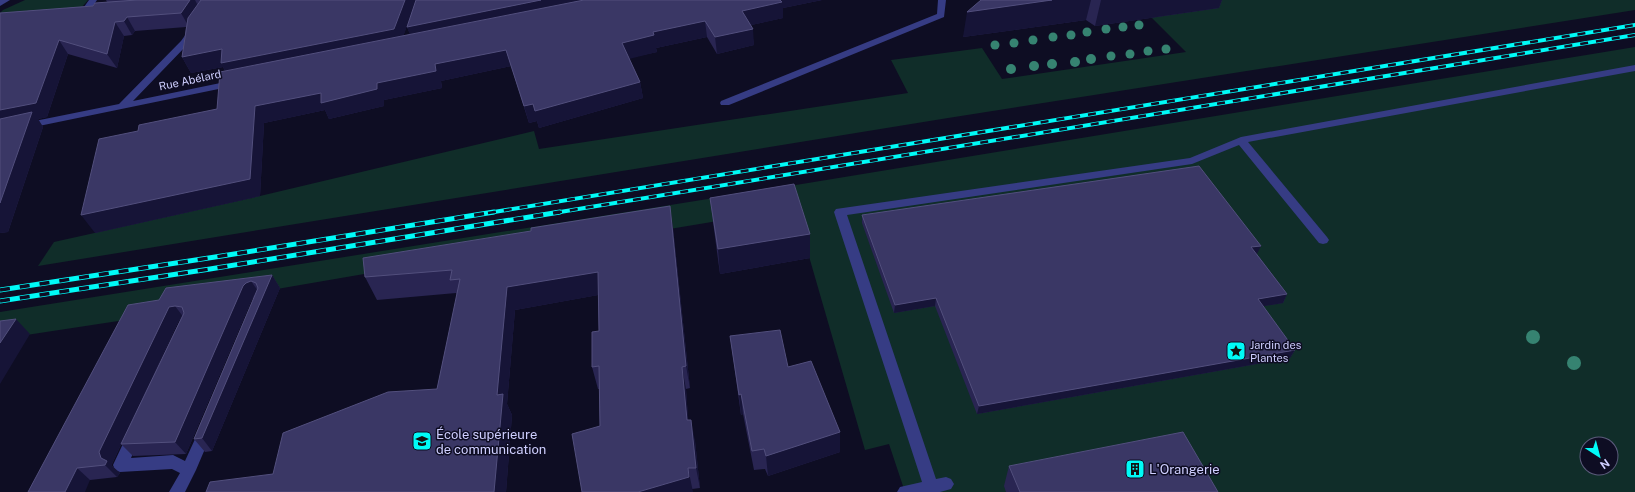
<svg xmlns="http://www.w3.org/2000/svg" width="1635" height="492" viewBox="0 0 1635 492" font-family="'Public Sans',sans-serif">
<rect width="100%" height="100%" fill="#0e0d23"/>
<g fill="#102d29" fill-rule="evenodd">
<path d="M25,0H88L82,7L0,13L3,10Z"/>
<path d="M1204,0H1635V10L948,118L38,266L54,242L260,196L534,131L539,149L908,93L891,60L982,48L1002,79L1186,52L1152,18Z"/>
<path d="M1635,47V492H905L889,444L865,450L795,208L538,251L521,247L277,289L138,318L0,339V312L802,184ZM1587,444H1611V468H1587Z"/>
</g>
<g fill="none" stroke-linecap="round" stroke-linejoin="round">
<g fill="#363c84" fill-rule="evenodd">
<path d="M0,0H10L0,6Z"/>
<path d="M89,0H97L86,16H80L79,14Z"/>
<path d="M938,0H946L944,17L729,105H721L720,103L721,101L937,14Z"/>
<path d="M192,29L197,32L187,45L133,101L235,80L238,81L240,83L238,85L0,134V128L119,104L181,41L189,30Z"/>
<path d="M1635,65V71L1248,142L1327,237L1329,240L1327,243L1323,244L1319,243L1239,145L1192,164L847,215L936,479L946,477L951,479L954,484L951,489L940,492H897L900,487L922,482L834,212L836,209L1190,158L1241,137Z"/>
<path d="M206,424L211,426L213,430L196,470L185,492H169L180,473L172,469L120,472L115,470L113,465L129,431L134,429L139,431L141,435L131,458L173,455L185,461L201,426Z"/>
</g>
<defs>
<g id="rail-far1">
<path d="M488,213L1635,25"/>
<path d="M554,213L1635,35"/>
</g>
<g id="rail">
<path d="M0,290L228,255L494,212"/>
<path d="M0,301L210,269L560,212"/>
</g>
</defs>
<use href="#rail-far1" stroke="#00faf7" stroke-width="4"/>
<use href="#rail" stroke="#00faf7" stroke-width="5"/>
<use href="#rail-far1" stroke="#0e0d23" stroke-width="2.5" stroke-dasharray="8" stroke-linecap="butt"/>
<use href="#rail" stroke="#0e0d23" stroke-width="3.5" stroke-dasharray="10" stroke-linecap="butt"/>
</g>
<g fill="#368371">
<circle cx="1139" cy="25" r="4.5"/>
<circle cx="1123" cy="27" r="4.5"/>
<circle cx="1106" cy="29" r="4.5"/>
<circle cx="1087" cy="32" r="4.5"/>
<circle cx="1071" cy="35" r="4.5"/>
<circle cx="1053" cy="37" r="4.5"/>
<circle cx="1033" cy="40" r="4.5"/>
<circle cx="1014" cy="43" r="4.5"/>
<circle cx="995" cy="45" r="4.5"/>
<circle cx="1166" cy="49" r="4.5"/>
<circle cx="1148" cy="51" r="4.5"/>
<circle cx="1130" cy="54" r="4.5"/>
<circle cx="1111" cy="56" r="4.5"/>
<circle cx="1091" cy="59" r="5"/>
<circle cx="1075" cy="62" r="5"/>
<circle cx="1052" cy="64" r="5"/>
<circle cx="1034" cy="66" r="5"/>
<circle cx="1011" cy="69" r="5"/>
<circle cx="1533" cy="337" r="7"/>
<circle cx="1574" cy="363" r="7"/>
</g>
<g fill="#292552" fill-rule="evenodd">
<path d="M106,0H822L783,8V18L751,25L754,45L717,54L707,37L656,48L657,52L629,58L640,82L643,98L539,128L537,121L529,123L511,66L441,81L442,88L384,100V106L329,119L325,110L264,123L260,196L95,233L138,131L217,109L225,71L223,67L191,73L182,57L186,27L135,31L132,35L124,36L117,68L68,54L47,117L38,119L43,127L8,232L0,233V13L93,6L107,2ZM412,13L407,27L410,34L403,36Z"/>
<path d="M981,0H1222L1219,8L1095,26L1086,20L963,37Z"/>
<path d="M710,198L810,234V258L720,274L713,222Z"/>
<path d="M862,215L1257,254L1287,294L1283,303L1263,306L1295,350L1290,358L977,414L935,306L894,313L862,223Z"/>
<path d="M673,228L690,388L686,389L688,420L695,441L700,488L692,489L600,426L599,389H598L592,367L599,331L598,295L515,310L507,404L512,415L506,492H206L273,474L437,389L457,295L456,293L377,300L365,277Z"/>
<path d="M272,275L280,288L212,451L205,452L194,439L255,296L252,299L186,454L133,456L121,444L180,320H179L112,464V466L120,473L117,477L90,480L28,492L159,300Z"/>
<path d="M730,336L788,367L840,452L768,476L765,469L754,470L743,414L741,415L733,357Z"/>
<path d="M1009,466L1218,492H1006L1004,486Z"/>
</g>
<g fill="#161437">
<path d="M190,0H195L200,10L189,27L181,13Z"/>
<path d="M405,0H416L400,46L230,80L223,67L191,73L182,57Z"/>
<path d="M541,0H624L413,43L407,27Z"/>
<path d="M776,0H822L783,8V18L743,27L742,11Z"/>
<path d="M1052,0H1091L1086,20L963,37L967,12Z"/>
<path d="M1101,0H1222L1219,8L1095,26Z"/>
<path d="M127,17L135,31L132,35L124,21Z"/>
<path d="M705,21L707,37L656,48L657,52L625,60L622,43L653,32Z"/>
<path d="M115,22L124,36L117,68L107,54Z"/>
<path d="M753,29L754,45L717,54L715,37Z"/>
<path d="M59,40L68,54L47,117L38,119L43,127L8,232L0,233V110Z"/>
<path d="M506,50L511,66L441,81L442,88L384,100V106L329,119L325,110L264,123L260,196L95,233L81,215L255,106L321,93L377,83L435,64Z"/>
<path d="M640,82L643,98L539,128L537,121L529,123L524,106Z"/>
<path d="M670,206L673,228L690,388L686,366Z"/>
<path d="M810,234V258L720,274L718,249Z"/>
<path d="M1261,246L1257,254L1247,256L1251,247Z"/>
<path d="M598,272L604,294L515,310L507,404L512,415L506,492H494L497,395L507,287Z"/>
<path d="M272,275L280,288L212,451L202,438Z"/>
<path d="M251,281L260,294L254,296L252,299L186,454L175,442L243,286L246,283Z"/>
<path d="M1287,294L1283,303L1253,308L1258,299Z"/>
<path d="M936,298L935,306L894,313L895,305Z"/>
<path d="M175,306L185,319L179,320L112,464V466L120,473L117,477L105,465L101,458L99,452L169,307Z"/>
<path d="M16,319L30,334L0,384V343Z"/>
<path d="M1295,350L1290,358L977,414L979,406Z"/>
<path d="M682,367L686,389L690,442L687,420Z"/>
<path d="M741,394L743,414L741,415L739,395Z"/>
<path d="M691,420L695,441L700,488L696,468Z"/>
<path d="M840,432V452L768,476L766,456Z"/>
<path d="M77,468L90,480L85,492H65Z"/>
<path d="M688,468L693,492H638Z"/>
</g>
<g fill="#3a3765" stroke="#524f7d">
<path d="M137,0H190L181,13L127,17L124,21L115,22L107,54L59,40L36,103L0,110V13L93,6L95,3Z"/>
<path d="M201,0H405L394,29L221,63L222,49L182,57L188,18Z"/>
<path d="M416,0H541L407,27Z"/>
<path d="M584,0H780L782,2L742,11L753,29L715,37L705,21L653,32L654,35L622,43L640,82L535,111L533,104L524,106L506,50L435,64L436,71L377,83V89L321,103V93L255,106L250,179L81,215L99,139L138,131L139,125L217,109L220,72Z"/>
<path d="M981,0H1052L967,12Z"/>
<path d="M32,112L0,203V119Z"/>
<path d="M1199,166L1261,246L1251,247L1287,294L1258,299L1295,350L979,406L936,298L895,305L862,215Z"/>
<path d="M794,184L810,234L718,249L710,198Z"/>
<path d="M670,206L686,366L682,367L687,420H691L696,468H688L689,477L638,492H582L572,434L600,426L599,366L592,367V332L599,331L598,272L507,287L497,395L503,394L494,492H206L210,482L273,474L283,433L388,392L437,389L460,279L450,280L452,270L365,277L363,258L531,231V228Z"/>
<path d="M272,275L202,438L194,439L258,288L256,283L251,281L246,283L243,286L175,442L121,444L184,313L182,307L175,306L169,307L99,452L101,458L107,461L105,465L77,468L65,492H28L128,305L159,300L166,288Z"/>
<path d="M16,319L0,343V321Z"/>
<path d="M780,330L788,367L811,361L840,432L766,456L764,449L752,451L741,394L739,395L730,336Z"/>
<path d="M1183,432L1218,492H1020L1009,466Z"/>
</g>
<defs>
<symbol id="sight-square" viewBox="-11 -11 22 22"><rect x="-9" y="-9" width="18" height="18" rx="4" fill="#00faf7" stroke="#0e0d23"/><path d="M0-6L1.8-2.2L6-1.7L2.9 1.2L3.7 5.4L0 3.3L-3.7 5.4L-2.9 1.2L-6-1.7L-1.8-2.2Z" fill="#111"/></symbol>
<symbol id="university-square" viewBox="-11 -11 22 22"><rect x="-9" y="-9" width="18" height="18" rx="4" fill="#00faf7" stroke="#0e0d23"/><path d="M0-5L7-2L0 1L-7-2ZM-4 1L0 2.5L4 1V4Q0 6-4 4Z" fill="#111"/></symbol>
<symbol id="building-square" viewBox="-11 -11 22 22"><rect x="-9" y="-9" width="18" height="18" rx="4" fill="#00faf7" stroke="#0e0d23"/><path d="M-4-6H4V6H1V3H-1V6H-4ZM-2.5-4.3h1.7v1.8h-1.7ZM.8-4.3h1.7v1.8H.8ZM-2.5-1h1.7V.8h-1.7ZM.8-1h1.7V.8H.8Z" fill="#111"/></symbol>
</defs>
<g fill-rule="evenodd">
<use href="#sight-square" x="1225" y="340" width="22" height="22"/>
<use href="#university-square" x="411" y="430" width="22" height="22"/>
<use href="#building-square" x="1124" y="458" width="22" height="22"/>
</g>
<g text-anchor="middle" stroke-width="3" stroke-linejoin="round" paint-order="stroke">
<g font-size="11" fill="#cfcfff" stroke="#0e0d23">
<text transform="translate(190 80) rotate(-12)" y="4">Rue Abélard</text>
</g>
<g font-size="11" fill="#cfcfff" stroke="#0e0d23" text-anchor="start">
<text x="1250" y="349">Jardin des<tspan x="1250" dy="13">Plantes</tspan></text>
</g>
<g font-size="13" fill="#cfcfff" stroke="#0e0d23" text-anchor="start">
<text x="436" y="439">École supérieure<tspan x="436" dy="15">de communication</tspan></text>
<text x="1149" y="474">L'Orangerie</text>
</g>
</g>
<g transform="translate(1599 456) rotate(144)"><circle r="19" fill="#0e0d23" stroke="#5b5b7b"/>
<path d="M0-3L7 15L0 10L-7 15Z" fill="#00faf7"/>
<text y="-6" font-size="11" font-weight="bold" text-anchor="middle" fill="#cfcfff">N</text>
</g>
</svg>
